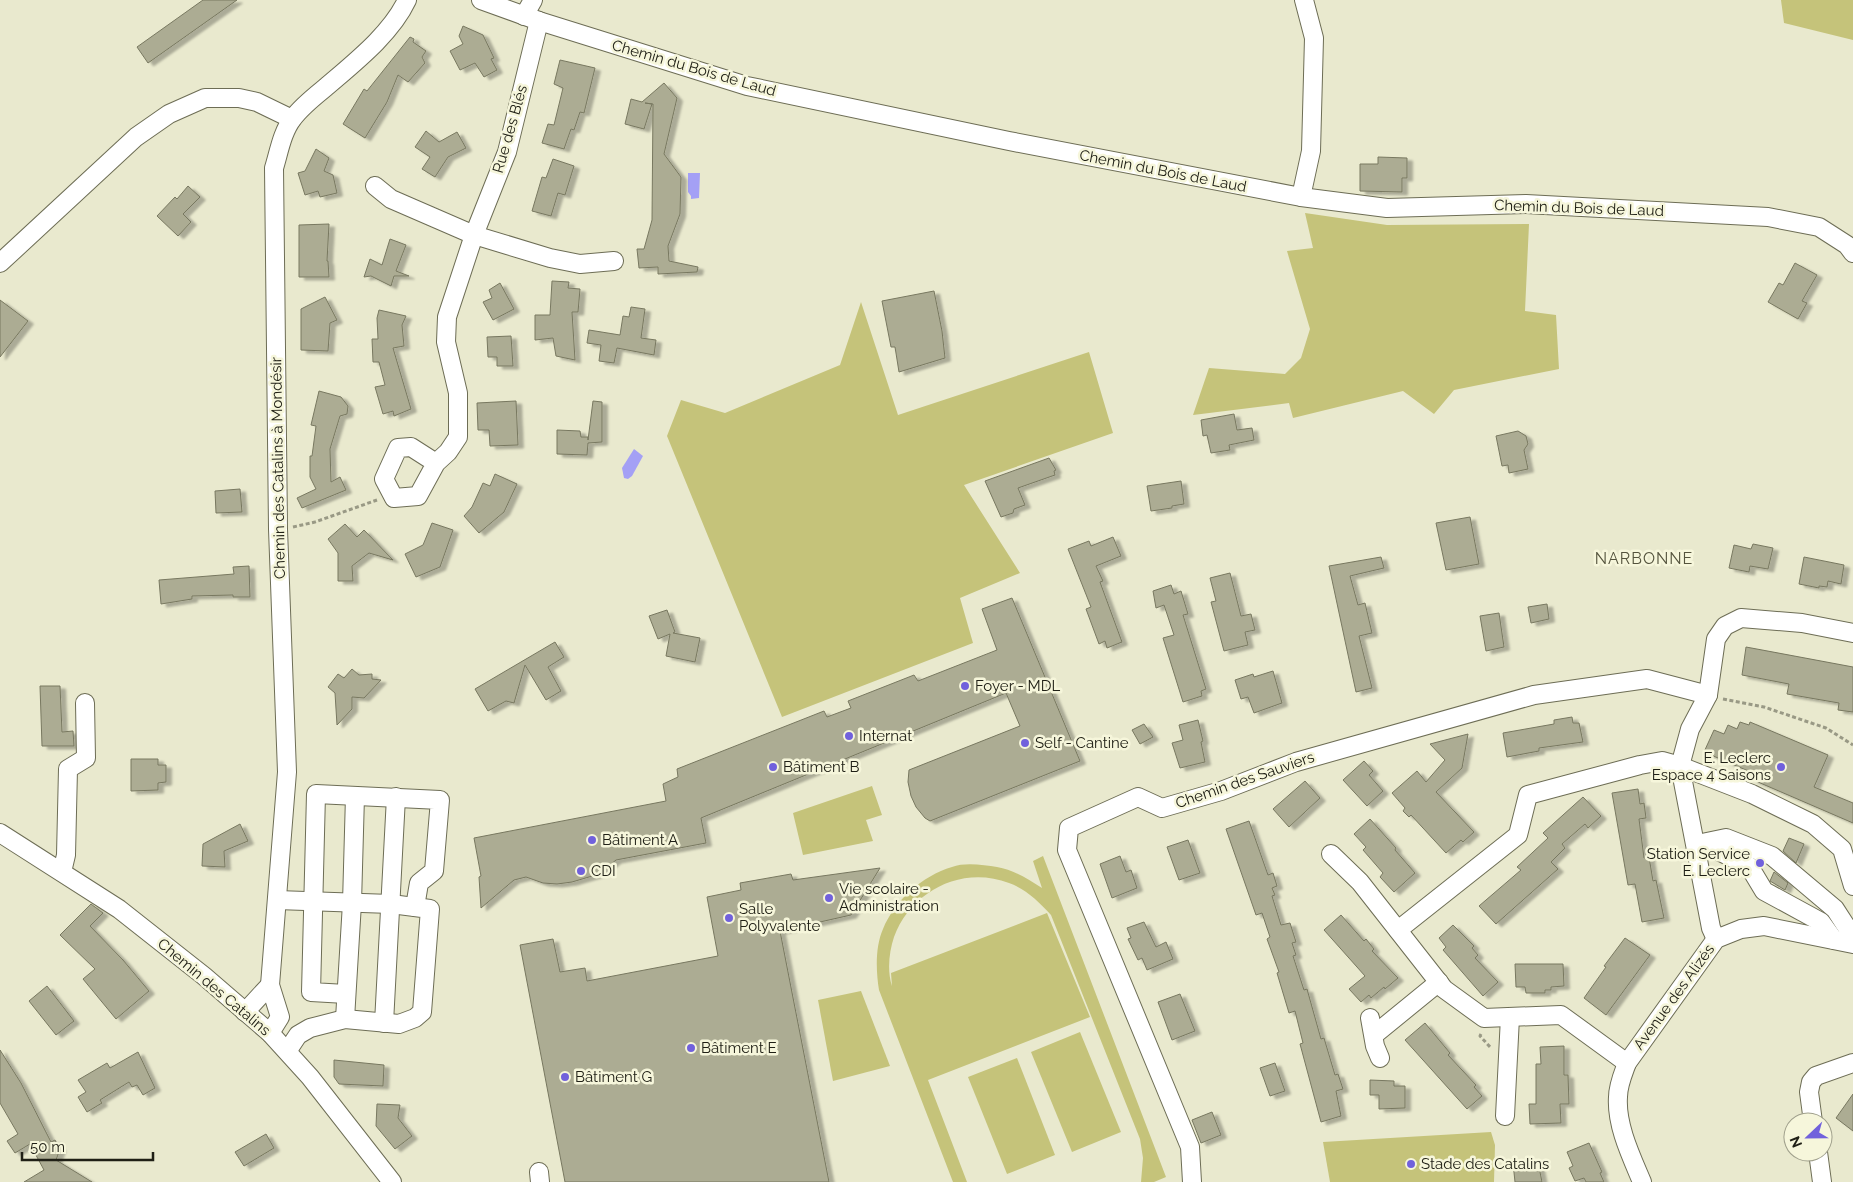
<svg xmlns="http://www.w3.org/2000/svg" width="1853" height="1182" viewBox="0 0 1853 1182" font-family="Raleway,sans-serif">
<defs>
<filter id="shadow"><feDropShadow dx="5.5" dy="3" stdDeviation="1" flood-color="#0004"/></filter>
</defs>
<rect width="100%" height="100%" fill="#e9e9ce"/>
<g fill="#c5c37a">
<path d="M1781,0H1853V40L1784,23Z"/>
<path d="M1305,213L1387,225L1529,224L1525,311L1556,315L1559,369L1454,390L1434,414L1403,391L1293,418L1289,403L1193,415L1209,368L1285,374L1301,358L1310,329L1287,251L1313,248Z"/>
<path d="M861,302L898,415L1089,352L1113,433L964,485L1020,573L960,598L973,643L782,717L667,436L681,400L725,413L840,365Z"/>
<path d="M872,786L882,815L866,820L873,841L803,855L793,813Z"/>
<path d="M1043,856L1166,1177L1154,1182H1141L1143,1158L1140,1139L1051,915C1039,902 1026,889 1009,883C962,865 911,891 894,937C889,952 887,971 892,986L891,973L1047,913L1090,1017L928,1080L967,1182H953L879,990C876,972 875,947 883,929C895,900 922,876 952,867C965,862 984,865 997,867C1014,870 1028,879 1042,888L1033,861Z"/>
<path d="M861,991L890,1066L833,1081L818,1000Z"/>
<path d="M1080,1032L1121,1132L1072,1152L1031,1052Z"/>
<path d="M1017,1058L1055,1155L1007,1174L968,1077Z"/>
<path d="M1491,1132L1495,1145L1494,1182H1330L1323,1142Z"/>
</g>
<g fill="#a4a0f5">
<path d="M688,173H700L699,198L691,199V196L688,192Z"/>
<path d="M634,449L643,456L632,476L628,479L624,478L622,468Z"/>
</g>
<g fill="#acac93" stroke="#787860" filter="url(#shadow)">
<path d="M203,0H237L148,63L137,47Z"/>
<path d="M463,26L483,35L494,58L491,59L497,70L484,77L475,63L460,70L450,51L463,44L459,36Z"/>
<path d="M410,37L414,39L413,42L426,51L422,57L425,63L408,82L398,75L387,102L365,138L343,124L364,89L367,91Z"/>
<path d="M560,60L595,68L584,113L580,112L574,130L571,129L564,149L542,143L548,124L554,125L563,88L554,84Z"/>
<path d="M664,83L677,98L664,154L681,177L680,214L668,246L669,261L698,267L697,272L658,274V267L639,268L637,249H644L652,220L653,104L645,103L652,104L644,129L625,124L631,99L642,102Z"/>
<path d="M426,131L439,142L457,132L466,148L448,157L435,177L422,169L430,157L415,147Z"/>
<path d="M316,149L329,158L324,171L333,175L337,193L320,197L318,191L305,195L298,173L305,171Z"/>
<path d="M1378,157L1407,158V178H1402V192L1360,191V164H1378Z"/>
<path d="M553,159L574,166L565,195L558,193L551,216L532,211L542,177L546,178Z"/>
<path d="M188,186L200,197L183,214L191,222L178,236L157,216L175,197L177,199Z"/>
<path d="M329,224L327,261H328L329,277H299V225Z"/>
<path d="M390,239L406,245L396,271L409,276H394L391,286L371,276L364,277L370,259L382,265Z"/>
<path d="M1795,263L1817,275L1802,301L1807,303L1798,319L1768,302L1779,283L1783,285Z"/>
<path d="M552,281L569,282L568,288L580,289L578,312H572L575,360L556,356L553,338L535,340V315H550Z"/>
<path d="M500,283L514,309L493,320L483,302L492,298L489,290Z"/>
<path d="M934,291L942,331L945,358L899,372L895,347H891L882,301Z"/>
<path d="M325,297L337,320L330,323L328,351L301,350V309Z"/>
<path d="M0,300L28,321L0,357Z"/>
<path d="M631,307L645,309L641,338L656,340L654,355L617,348L614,363L599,361L601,345L587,343L589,330L620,335L623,316L629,317Z"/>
<path d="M379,310L406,316L402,325L404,346L393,348L411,409L394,416L393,411L383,414L375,387L385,385L379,362H373L372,339H378L377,318Z"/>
<path d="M511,336L513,366H497V357H488L487,337Z"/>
<path d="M319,391L341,397L348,406L347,414L340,416L330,449L331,482L340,477L346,490L302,508L297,498L316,489L310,477V456H312L316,426L311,425Z"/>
<path d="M516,401L518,445L490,446L489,430H478L477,403Z"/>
<path d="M593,401L602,402V442L588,443L587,455L557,454V430L580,431L581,437H588V440Z"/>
<path d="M1234,414L1237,430L1252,428L1254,440L1229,445L1230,450L1211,453L1207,435L1203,436L1201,420Z"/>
<path d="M1518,431L1526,436L1528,444L1524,450L1528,469L1509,473L1508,465L1502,466L1496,436Z"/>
<path d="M1049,458L1056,470L1054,471L1055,475L1018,488L1025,505L1014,509L1013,513L1001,517L985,481Z"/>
<path d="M495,474L517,484L504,512L479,533L464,516L472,507L483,483L490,486Z"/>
<path d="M1181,481L1184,504L1172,506V508L1151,511L1147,486Z"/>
<path d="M240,489L242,512L216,513L215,491Z"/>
<path d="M1470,517L1479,564L1446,570L1436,523Z"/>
<path d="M432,523L453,530L440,567L416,577L405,554L423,545Z"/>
<path d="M345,524L357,537L364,530L393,560L369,553L352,566L353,581H338V553L328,539Z"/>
<path d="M1113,537L1121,556L1096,566L1103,581L1100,582L1122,642L1107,648L1105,641L1099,644L1086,609L1091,607L1068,549L1089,541L1091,546Z"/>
<path d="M1753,544L1773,548L1768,569L1750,566L1749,572L1729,568L1734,545L1751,549Z"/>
<path d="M1381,557L1384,568L1350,576L1358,605L1365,603L1372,633L1359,636L1372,688L1356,692L1329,566Z"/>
<path d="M1804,557L1844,565L1841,584L1828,581L1827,587L1819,586V588L1799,584Z"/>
<path d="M249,566L250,597H233V595L192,596V599L161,604L159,580L234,574L233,567Z"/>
<path d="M1230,573L1241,616L1251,614L1255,630L1245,632L1248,645L1224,651L1211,602L1216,601L1210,578Z"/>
<path d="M1171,585L1174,594L1181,591L1188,614L1183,615L1206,689L1201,691L1202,696L1183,702L1163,638L1174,635L1164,605L1156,608L1153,591Z"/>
<path d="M1012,598L1080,761L930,821L925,818L916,807L911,796L908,782L909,770L1020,726L1006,693L701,818L706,843L616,860L599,874L572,882L557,884L543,883L526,877L514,880L481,908L479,877L481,876L474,838L666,801L663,784L678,777L677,769L824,711L827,717L851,708L848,701L914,675L918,681L997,650L982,609Z"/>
<path d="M1547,604L1549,619L1531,623L1528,607Z"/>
<path d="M667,610L675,632L673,633L700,638L695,662L666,656L670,634L658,639L649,616Z"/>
<path d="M1499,613L1504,647L1486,651L1480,616Z"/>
<path d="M555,642L564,657L548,667L561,691L546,700L525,665L514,703L506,701L488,711L475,689Z"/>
<path d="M1746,647L1853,667V712L1838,710L1839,703L1787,694L1789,684L1742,675Z"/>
<path d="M352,669L359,675L372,674V679L381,680L364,698L352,697V709L337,725L335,693L328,687L338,674L344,678Z"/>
<path d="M1273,671L1282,703L1254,713L1248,697L1241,699L1235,680L1253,674L1254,677Z"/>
<path d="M40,686H60L62,732L73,731L74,746H42Z"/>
<path d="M1572,717L1573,723H1579L1583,742L1539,748V751L1507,757L1503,733L1554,724V720Z"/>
<path d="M1198,720L1203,741L1201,742L1205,762L1180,768L1172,743L1183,740L1179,725Z"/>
<path d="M1740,722L1749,725L1750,722L1828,755L1814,787L1853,803V823L1751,779L1753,773L1704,752L1714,730L1724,734L1728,725L1737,729Z"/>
<path d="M1144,724L1153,737L1140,744L1132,730Z"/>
<path d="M1468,734L1462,768L1436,792L1474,832L1463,842L1461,840L1446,853L1411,815L1409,817L1403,811L1405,808L1392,793L1417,771L1426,782L1445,760L1430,744Z"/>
<path d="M131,759H158V765H166V782L158,783V790L131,791Z"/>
<path d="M1364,761L1373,771L1369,775L1383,791L1367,806L1343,780Z"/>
<path d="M1305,781L1320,798L1289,827L1273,809Z"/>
<path d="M1638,789L1640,804L1644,803L1646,818L1639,819L1644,858L1649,857L1653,881L1656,880L1664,918L1642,922L1635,884L1628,885L1612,793Z"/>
<path d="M1583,797L1601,816L1588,828L1585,824L1562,844L1565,848L1551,862L1558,869L1496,924L1479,906L1521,870L1517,867L1548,838L1543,833Z"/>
<path d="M1370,819L1396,848L1395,850L1415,873L1394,892L1380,877L1383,873L1363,850L1366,847L1354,834Z"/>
<path d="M1249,821L1268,875L1273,873L1277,886L1272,888L1275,895L1272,896L1281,925L1290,923L1296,942L1292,943L1296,955L1293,956L1304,990L1307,989L1321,1039L1324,1038L1335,1075L1338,1074L1343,1089L1336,1091L1341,1116L1321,1122L1300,1044L1303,1043L1295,1011L1289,1013L1277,973L1279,972L1267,939L1270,937L1262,913L1256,915L1226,829Z"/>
<path d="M240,824L248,841L224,851L225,867L202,866L203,844Z"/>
<path d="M1789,838L1804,844L1796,863L1783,851Z"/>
<path d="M1188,840L1200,873L1179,880L1167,847Z"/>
<path d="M1120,856L1126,872L1131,870L1137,888L1112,898L1100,864Z"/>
<path d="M880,868L851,915L780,931L829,1182H565L520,945L553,939L560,972L585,968L587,981L718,956L707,897L741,890L740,883L791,874L793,880Z"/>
<path d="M1774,872L1788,883L1785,890L1770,881Z"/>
<path d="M91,904L103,913L90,926L123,960L149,991L116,1019L83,979L95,969L60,935Z"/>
<path d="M1341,915L1364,941L1366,939L1374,949L1372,951L1398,978L1385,989L1384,987L1371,998L1369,995L1361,1002L1349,989L1365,976L1324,930Z"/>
<path d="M1144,922L1156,947L1166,942L1173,959L1147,970L1142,958L1138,960L1128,939L1131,938L1127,928Z"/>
<path d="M1453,925L1474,946L1472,948L1478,955L1475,958L1498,982L1483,996L1443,950L1446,947L1439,938Z"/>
<path d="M1625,938L1650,955L1606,1015L1584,998L1606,967L1604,966Z"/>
<path d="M1515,964H1563L1564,986L1551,987V990H1545V993H1526L1525,987H1516Z"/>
<path d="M47,986L74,1021L56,1035L29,1001Z"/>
<path d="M1180,994L1195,1031L1172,1040L1158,1002Z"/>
<path d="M1425,1023L1450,1053L1448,1055L1476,1085L1474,1087L1482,1096L1467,1109L1405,1040Z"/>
<path d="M1564,1046V1075H1568L1569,1104H1560L1561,1123L1530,1124L1529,1104H1536V1064H1541L1540,1047Z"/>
<path d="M0,1050L21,1083L51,1142L55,1140L60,1149L56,1160L92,1182H24L44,1170L30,1144L15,1153L7,1141L18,1134L0,1103Z"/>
<path d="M138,1052L155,1088L143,1095L137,1085L132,1087L129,1082L100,1100L102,1103L87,1112L78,1097L86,1092L78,1080L107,1063L110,1068Z"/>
<path d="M334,1060L384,1065L383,1086L339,1084L334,1077Z"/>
<path d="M1275,1063L1285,1091L1270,1096L1260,1068Z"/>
<path d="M1370,1080L1394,1081V1086H1405V1108L1379,1109V1095H1370Z"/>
<path d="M1853,1094V1131L1836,1118Z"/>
<path d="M377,1104L400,1105L398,1118L412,1136L395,1149L376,1126Z"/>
<path d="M1212,1112L1221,1135L1201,1143L1192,1120Z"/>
<path d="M266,1134L274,1148L244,1166L235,1152Z"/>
<path d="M1589,1143L1602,1172L1600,1173L1604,1182H1586L1584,1178L1575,1181L1569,1168L1573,1166L1567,1152Z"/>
<path d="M1531,1161V1163L1538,1162L1542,1182H1515L1513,1163Z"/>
</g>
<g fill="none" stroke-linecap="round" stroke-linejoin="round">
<defs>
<g id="minor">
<path d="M481,0L539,21L747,86L1009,141L1301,197L1387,208L1526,204L1768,217L1819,227L1847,245L1853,253"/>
<path d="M524,16L533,0"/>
<path d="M375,186L391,199L474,235L550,258L580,264L614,261"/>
<path d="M1301,197L1311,151L1314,38L1304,0"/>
<path d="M0,263L136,137L169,114L205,98H239L257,102L292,119"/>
<path d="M436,463L411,447L398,448L384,479L394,498L418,496L436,463L448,452L458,437V393L446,342L447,317L474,235L507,152L539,21"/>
<path d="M0,833L119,909L204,976L270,1033L310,1077L392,1182"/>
<path d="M1702,843L1726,838L1772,856L1835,909L1853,937"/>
<path d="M1698,844L1702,843L1749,866L1764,891L1821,922L1834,940"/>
<path d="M1331,854L1360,882L1444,989L1484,1018L1561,1015L1627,1063"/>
<path d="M62,872L66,855L68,769L86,758L85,703"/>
<path d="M277,900L391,904L430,909L422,1012L415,1018L399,1024L345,1019L310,1028L298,1035L288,1050"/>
<path d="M1398,930L1518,835L1528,795L1640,765L1662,761L1680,766L1752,794L1813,824L1842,849L1853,886"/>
<path d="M1716,939L1711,928L1680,766L1690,729L1708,695L1716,639L1725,626L1741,618L1802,623L1853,633"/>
<path d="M346,994L311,992L316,794L440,800L434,871L419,883L415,907"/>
<path d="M245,1012L270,985"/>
<path d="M1370,1018L1375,1046L1380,1058"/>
<path d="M345,1019L352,903L355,796"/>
<path d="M384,1023L396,797"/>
<path d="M270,1033L280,1017L270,985L287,772L278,529L274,168C279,152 282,132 293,118C302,106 315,96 326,87C355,62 391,34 407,0"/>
<path d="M1374,1035L1439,982"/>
<path d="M1505,1116L1510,1017"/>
<path d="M1813,1122L1809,1092L1811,1082L1816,1076L1853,1063"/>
<path d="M1818,1152L1822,1182"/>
<path d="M539,1172L540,1182"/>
<path d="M1192,1182L1190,1147L1067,850L1069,828L1138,797L1162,808L1221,791L1296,762L1534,695L1647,679L1708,695"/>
<path d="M1642,1182C1631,1156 1616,1125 1618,1097C1618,1085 1623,1074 1627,1063L1716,939L1741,929L1764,926L1853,944"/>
</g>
</defs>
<use href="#minor" stroke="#6d6d55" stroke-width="20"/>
<g stroke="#999985" stroke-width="3" stroke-dasharray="4 2.5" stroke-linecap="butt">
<path d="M293,527L315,522L377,500"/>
<path d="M1723,699L1764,707L1826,728L1853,745"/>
<path d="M1481,1034L1480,1036L1491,1048"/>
</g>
<use href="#minor" stroke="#fff" stroke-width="18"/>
</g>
<g fill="#7161dc" stroke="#f6f6db" stroke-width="2">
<circle cx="965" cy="686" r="5"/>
<circle cx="849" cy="736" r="5"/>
<circle cx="1025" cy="743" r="5"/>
<circle cx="773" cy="767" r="5"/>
<circle cx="1781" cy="767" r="5"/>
<circle cx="592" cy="840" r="5"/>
<circle cx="1760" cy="863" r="5"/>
<circle cx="581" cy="871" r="5"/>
<circle cx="829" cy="898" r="5"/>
<circle cx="729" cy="918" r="5"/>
<circle cx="691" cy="1048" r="5"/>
<circle cx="565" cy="1077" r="5"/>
<circle cx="1411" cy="1164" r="5"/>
</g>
<g text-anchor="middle" stroke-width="5" stroke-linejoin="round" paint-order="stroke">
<g font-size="15" fill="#202016" stroke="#f6f6db">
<text transform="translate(694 68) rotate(16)" y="5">Chemin du Bois de Laud</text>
<text transform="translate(510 129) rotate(-74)" y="5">Rue des Blés</text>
<text transform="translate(1163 171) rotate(11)" y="5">Chemin du Bois de Laud</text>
<text transform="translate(1579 208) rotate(2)" y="5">Chemin du Bois de Laud</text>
<text transform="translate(278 468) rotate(-91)" y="5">Chemin des Catalins à Mondésir</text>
<text transform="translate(1245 780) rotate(-19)" y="5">Chemin des Sauviers</text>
<text transform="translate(214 987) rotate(40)" y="5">Chemin des Catalins</text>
<text transform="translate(1674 997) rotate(-54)" y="5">Avenue des Alizés</text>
</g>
<g font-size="15" fill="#202016" stroke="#f6f6db" text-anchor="start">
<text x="975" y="691">Foyer - MDL</text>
<text x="859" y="741">Internat</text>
<text x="1035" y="748">Self - Cantine</text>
<text x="1771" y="763" text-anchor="end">E. Leclerc<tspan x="1771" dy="17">Espace 4 Saisons</tspan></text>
<text x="783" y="772">Bâtiment B</text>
<text x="602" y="845">Bâtiment A</text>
<text x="1750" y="859" text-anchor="end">Station Service<tspan x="1750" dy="17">E. Leclerc</tspan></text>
<text x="591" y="876">CDI</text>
<text x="839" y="894">Vie scolaire -<tspan x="839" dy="17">Administration</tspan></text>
<text x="739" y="914">Salle<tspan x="739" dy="17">Polyvalente</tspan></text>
<text x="701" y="1053">Bâtiment E</text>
<text x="575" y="1082">Bâtiment G</text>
<text x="1421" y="1169">Stade des Catalins</text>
</g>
<g font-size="16" letter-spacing="1" fill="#54533d" stroke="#f6f6db">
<text x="1644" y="564">NARBONNE</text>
</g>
</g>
<g transform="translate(1808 1137) rotate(248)"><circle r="24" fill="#f6f6db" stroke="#a0a08c"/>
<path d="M0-4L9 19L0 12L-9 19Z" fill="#7161dc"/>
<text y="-8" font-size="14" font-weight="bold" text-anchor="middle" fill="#202016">N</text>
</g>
<path d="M22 1152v8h131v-8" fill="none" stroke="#202016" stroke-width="2.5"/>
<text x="30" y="1152" font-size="15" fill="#202016" stroke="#f6f6db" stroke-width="4" paint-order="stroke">50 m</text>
</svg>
